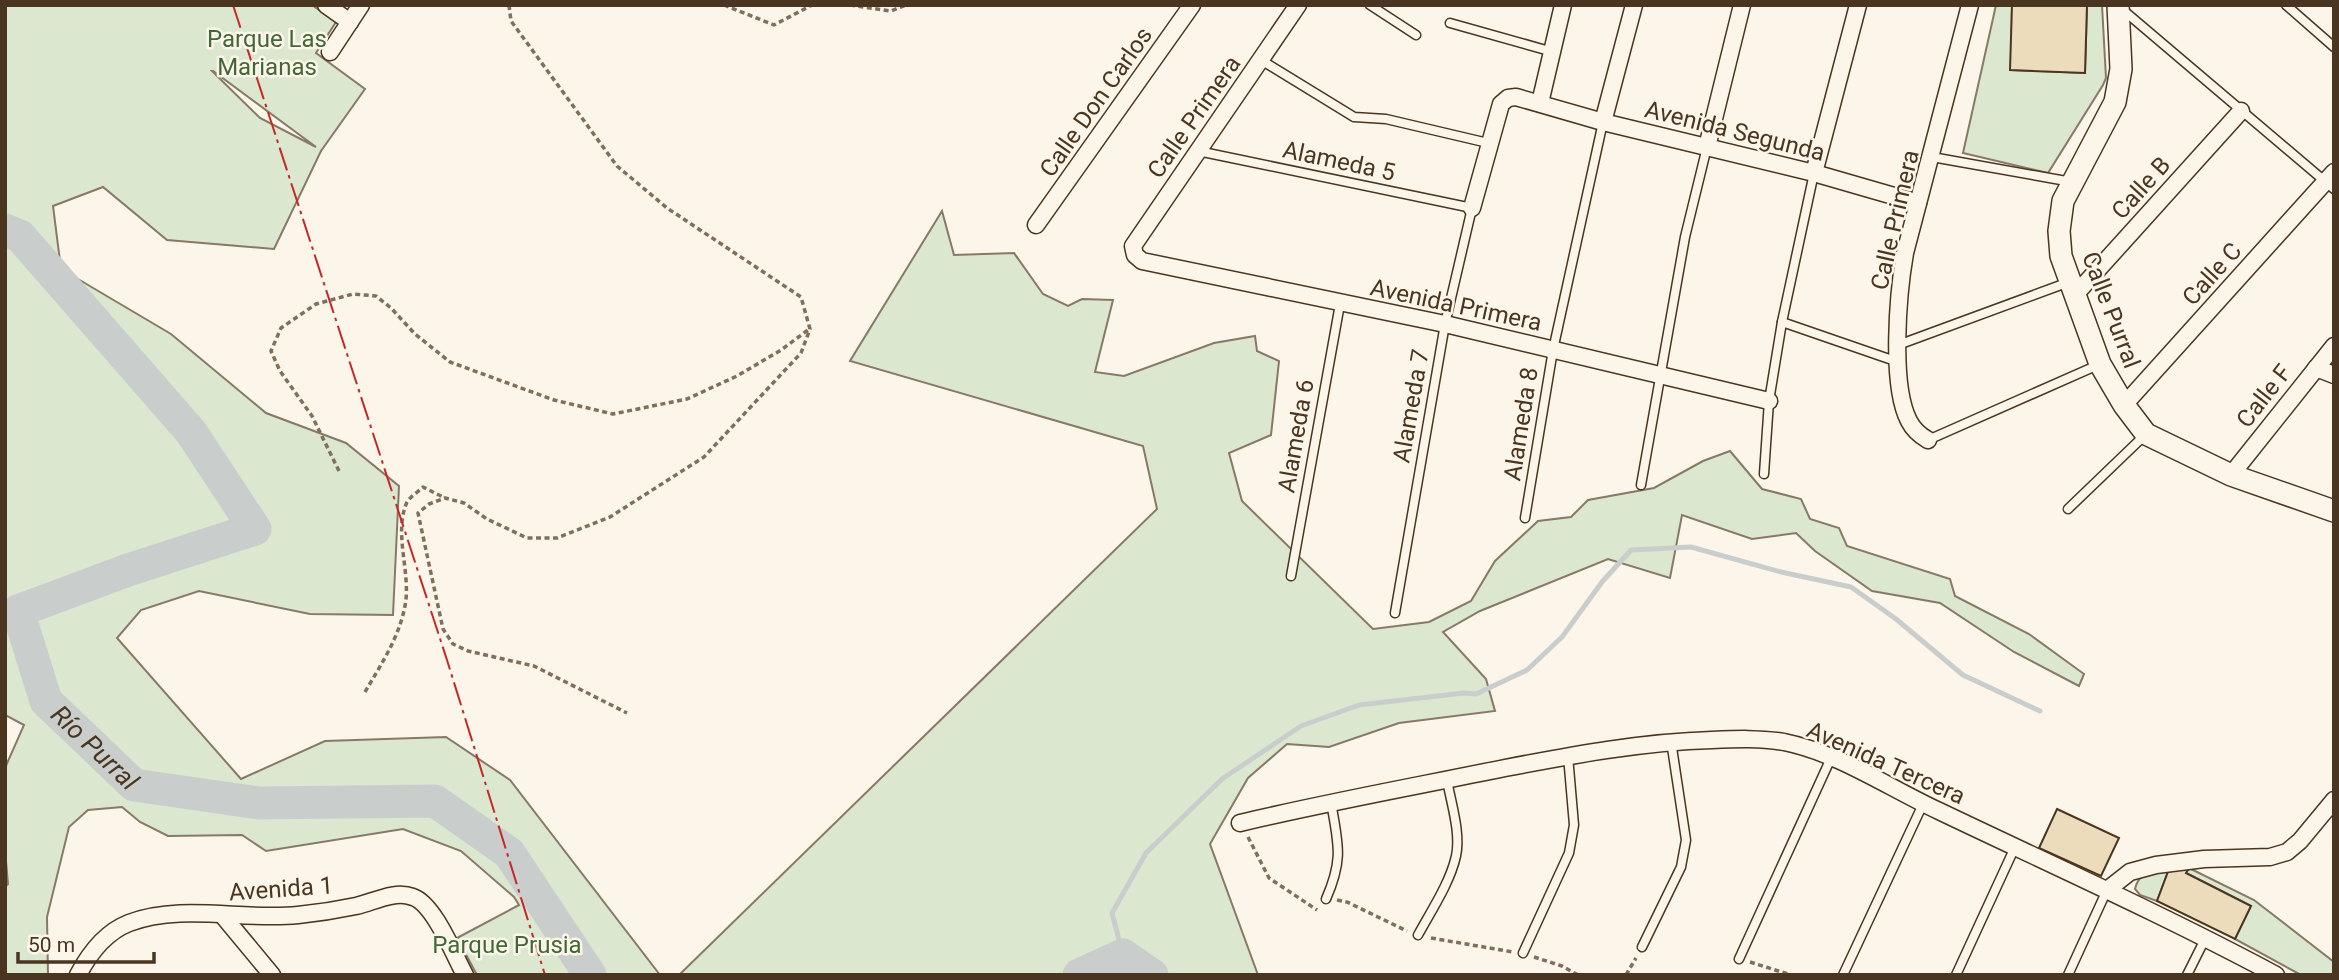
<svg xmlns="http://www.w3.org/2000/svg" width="2339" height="980" viewBox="0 0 2339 980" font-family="Roboto,sans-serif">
<rect width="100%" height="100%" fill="#fbf6e9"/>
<g fill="#dce7d0" stroke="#887966" stroke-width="2" fill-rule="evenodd">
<path d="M5,5H312L336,22L316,53L365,89L321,151L274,249L167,240L103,187L53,206L61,269L171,334L266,413L346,443L399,486L393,615L310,614L199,591L141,610L117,638L241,779L325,741L446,737L510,780L660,975H477L457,938L519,905L514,897L461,851L403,829L266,851L242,835L168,836L140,822L122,807L88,810L69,827L47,917L48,975H5V887L8,884L5,849V768L24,725L5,715ZM212,71H213L316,147L260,118Z"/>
<path d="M1996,5H2012L2011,70L2085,73L2087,5H2102L2106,78L2103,85L2048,173L1963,153Z"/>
<path d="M942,211L954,255L1014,253L1043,294L1068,306L1082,299L1113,300L1095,372L1124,376L1214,343L1255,336L1257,351L1279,361L1271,435L1229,453L1242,501L1373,629L1429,622L1471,601L1495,561L1538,521L1571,517L1588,500L1654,488L1703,461L1730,451L1762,489L1801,499L1810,519L1839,528L1847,546L1950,579L1955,596L2029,634L2084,674L2079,686L2014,652L1940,603L1872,591L1815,551L1796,533L1752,539L1682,515L1670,578L1608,559L1480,611L1443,632L1486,679L1495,711L1399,723L1329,747L1287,744L1248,778L1210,844L1258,975H679L1157,509L1143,446L850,361Z"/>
<path d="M2189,868L2254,900L2334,962V975H2301L2235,939L2251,906L2186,873Z"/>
<path d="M2169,869L2157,901L2140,895L2135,889C2139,871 2152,872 2169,869Z"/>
</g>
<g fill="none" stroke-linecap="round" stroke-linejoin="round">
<path stroke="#c9cecd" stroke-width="5" d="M1123,955L1112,913L1146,853L1222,779L1301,726L1359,705L1464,693L1476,694L1527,670L1562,637L1602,582L1631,550L1691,547L1781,572L1851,587L1896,619L1963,675L2040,711"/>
<g stroke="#c9cecd" stroke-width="33">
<path id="s1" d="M5,230L20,236L191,432L255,529L128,570L18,611L46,701L134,785L259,803L435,801L509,853L590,975"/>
<path d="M1079,975L1123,955L1152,975"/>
</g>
</g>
<g fill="#ecdcbc" stroke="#4a3520" stroke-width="2">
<path d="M2012,5H2087L2085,73L2010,70Z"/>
<path d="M2057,809L2119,838L2101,876L2039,848Z"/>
<path d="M2189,868L2186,873L2251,906L2235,939L2157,901L2169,869Z"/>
</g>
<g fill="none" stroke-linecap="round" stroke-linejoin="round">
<defs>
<g id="service">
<path d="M1370,5L1416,35"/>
<path d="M2286,5L2334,47"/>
<path d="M2123,10L2334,189"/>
<path d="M1450,23L1553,52"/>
<path d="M1261,60L1354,117L1386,119L1488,143"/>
<path d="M1198,151L1472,208L1445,324L1395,613"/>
<path d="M1932,157L2072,182"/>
<path d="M1782,322L1898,362"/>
<path d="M1898,345L2069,282"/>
<path d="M1928,440L2098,365"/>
<path d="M1764,474L1769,401L1782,322L1814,173"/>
<path d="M1641,485L1685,237L1707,147"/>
<path d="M2068,509L2146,434"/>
<path d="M1525,518L1553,350L1603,122"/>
<path d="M1291,576L1340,304"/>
<path d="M1326,899C1344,858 1338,844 1331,802"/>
<path d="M1418,935C1431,911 1450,883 1456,856C1461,833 1451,803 1447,780"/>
<path d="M1642,947L1681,867L1686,840L1671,741"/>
<path d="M1523,953L1569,853L1574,825L1568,756"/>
<path d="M1739,959L1831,758"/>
<path d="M1843,975L1923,804"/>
<path d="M1956,975L2015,847"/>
<path d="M2068,975L2107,890"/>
<path d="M2187,975L2206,937"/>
</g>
<g id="minor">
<path d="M326,5L350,22"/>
<path d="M1298,5L1133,246L1135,255L1142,261L1445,324L1769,401"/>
<path d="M330,52L361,5"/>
<path d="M1540,103L1563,5"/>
<path d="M1603,122L1634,5"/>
<path d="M1707,147L1742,5"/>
<path d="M1814,173L1858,5"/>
<path d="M1472,208L1501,104L1508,98L1516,97L1603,122L1814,173L1918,203"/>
<path d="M1036,225L1192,5"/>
<path d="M2074,296L2241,111"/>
<path d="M2316,368L2334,375"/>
<path d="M2124,405L2334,172"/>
<path d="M1928,440C1921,436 1913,429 1909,421C1890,385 1898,293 1905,253L1970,5"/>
<path d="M2231,475L2334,346"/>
<path d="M1240,823C1328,802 1417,786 1505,768C1573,755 1642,742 1712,740C1736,739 1760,738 1784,742C1839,753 1889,788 1939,811C2052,865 2166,916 2276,975"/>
<path d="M2107,890L2130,872L2156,865L2204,859L2270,857L2287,852L2300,841L2334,800"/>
<path d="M223,916L272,975"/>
<path d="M78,975C89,954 106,932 129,923C182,903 243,921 298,915C318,913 337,910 356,906C374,902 394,890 413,897C434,904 454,955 465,975"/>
</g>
<path id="tertiary" d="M2118,5L2121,69L2115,102L2063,201L2059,231L2061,256L2100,364L2124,405L2146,434L2231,475L2334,511"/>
</defs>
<use href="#service" stroke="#4a3520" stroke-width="11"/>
<use href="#minor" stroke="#4a3520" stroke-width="19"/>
<use href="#tertiary" stroke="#4a3520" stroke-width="24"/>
<g stroke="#7f6f5c" stroke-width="3.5" stroke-dasharray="5 3.5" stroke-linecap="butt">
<path d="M509,5L511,21L617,166L667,208L801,297L810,329L801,353L704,457L610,517L557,538H527L487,519L464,503L445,498L429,504L418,513L443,629L453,644L468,651L534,666L627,713"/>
<path d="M724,5L774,25L812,5"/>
<path d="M850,5L891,11L906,5"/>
<path d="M339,471L312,416L280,371L271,351L281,328L316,304L353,294L376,296L391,308L415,334L450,362L554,400L613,414L687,399L737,376L781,350L808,330"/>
<path d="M365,692C382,663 402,633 406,599C409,568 394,531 407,502C410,497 418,492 423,487L445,498"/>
<path d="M1248,837L1269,878L1317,910"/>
<path d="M1337,900L1347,902L1407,931"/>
<path d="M1431,938L1513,952"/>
<path d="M1534,957L1562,966L1578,975"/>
<path d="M1750,962L1791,975"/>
<path d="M1626,975L1636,958"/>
</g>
<use href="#service" stroke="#fbf6e9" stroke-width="8"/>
<use href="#minor" stroke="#fbf6e9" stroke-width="16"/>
<use href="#tertiary" stroke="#fbf6e9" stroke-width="21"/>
<path stroke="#c62828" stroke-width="2" stroke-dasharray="24 5 3.5 5" stroke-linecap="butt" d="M233,5L447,660L545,975"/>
</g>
<g text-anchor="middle" stroke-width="5" stroke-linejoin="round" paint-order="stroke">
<g font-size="24" fill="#436837" stroke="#fbf6e9">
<text x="267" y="47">Parque Las<tspan x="267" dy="28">Marianas</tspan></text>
<text x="507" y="953">Parque Prusia</text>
</g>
<g font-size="24" fill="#4a3520" stroke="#fbf6e9">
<text transform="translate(1096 102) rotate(-55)" y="8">Calle Don Carlos</text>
<text transform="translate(1194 117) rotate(-55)" y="8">Calle Primera</text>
<text transform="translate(1735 131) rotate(14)" y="8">Avenida Segunda</text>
<text transform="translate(1339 161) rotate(12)" y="8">Alameda 5</text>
<text transform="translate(2141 188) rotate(-48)" y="8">Calle B</text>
<text transform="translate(1895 220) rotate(-77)" y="8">Calle Primera</text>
<text transform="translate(2212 274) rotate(-48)" y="8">Calle C</text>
<text transform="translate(1456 305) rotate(12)" y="8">Avenida Primera</text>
<text transform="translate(2111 310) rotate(69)" y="8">Calle Purral</text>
<text transform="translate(2264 396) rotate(-52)" y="8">Calle F</text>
<text transform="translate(1411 406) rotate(-80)" y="8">Alameda 7</text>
<text transform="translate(1521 424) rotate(-81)" y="8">Alameda 8</text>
<text transform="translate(1296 436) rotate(-80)" y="8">Alameda 6</text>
<text transform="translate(1886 763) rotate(24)" y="8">Avenida Tercera</text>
<text transform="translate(281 889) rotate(-4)" y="8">Avenida 1</text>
</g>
<g font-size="26" font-style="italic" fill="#4a3520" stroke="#fbf6e9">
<text dy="9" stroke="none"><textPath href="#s1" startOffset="805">Río Purral</textPath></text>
</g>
</g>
<rect width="2339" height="980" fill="none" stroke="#4a3520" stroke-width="14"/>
<path d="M18 952v10h136v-10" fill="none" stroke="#4a3520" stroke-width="3.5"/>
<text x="28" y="952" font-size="21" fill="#4a3520" stroke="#fbf6e9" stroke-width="5" paint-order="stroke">50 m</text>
</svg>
